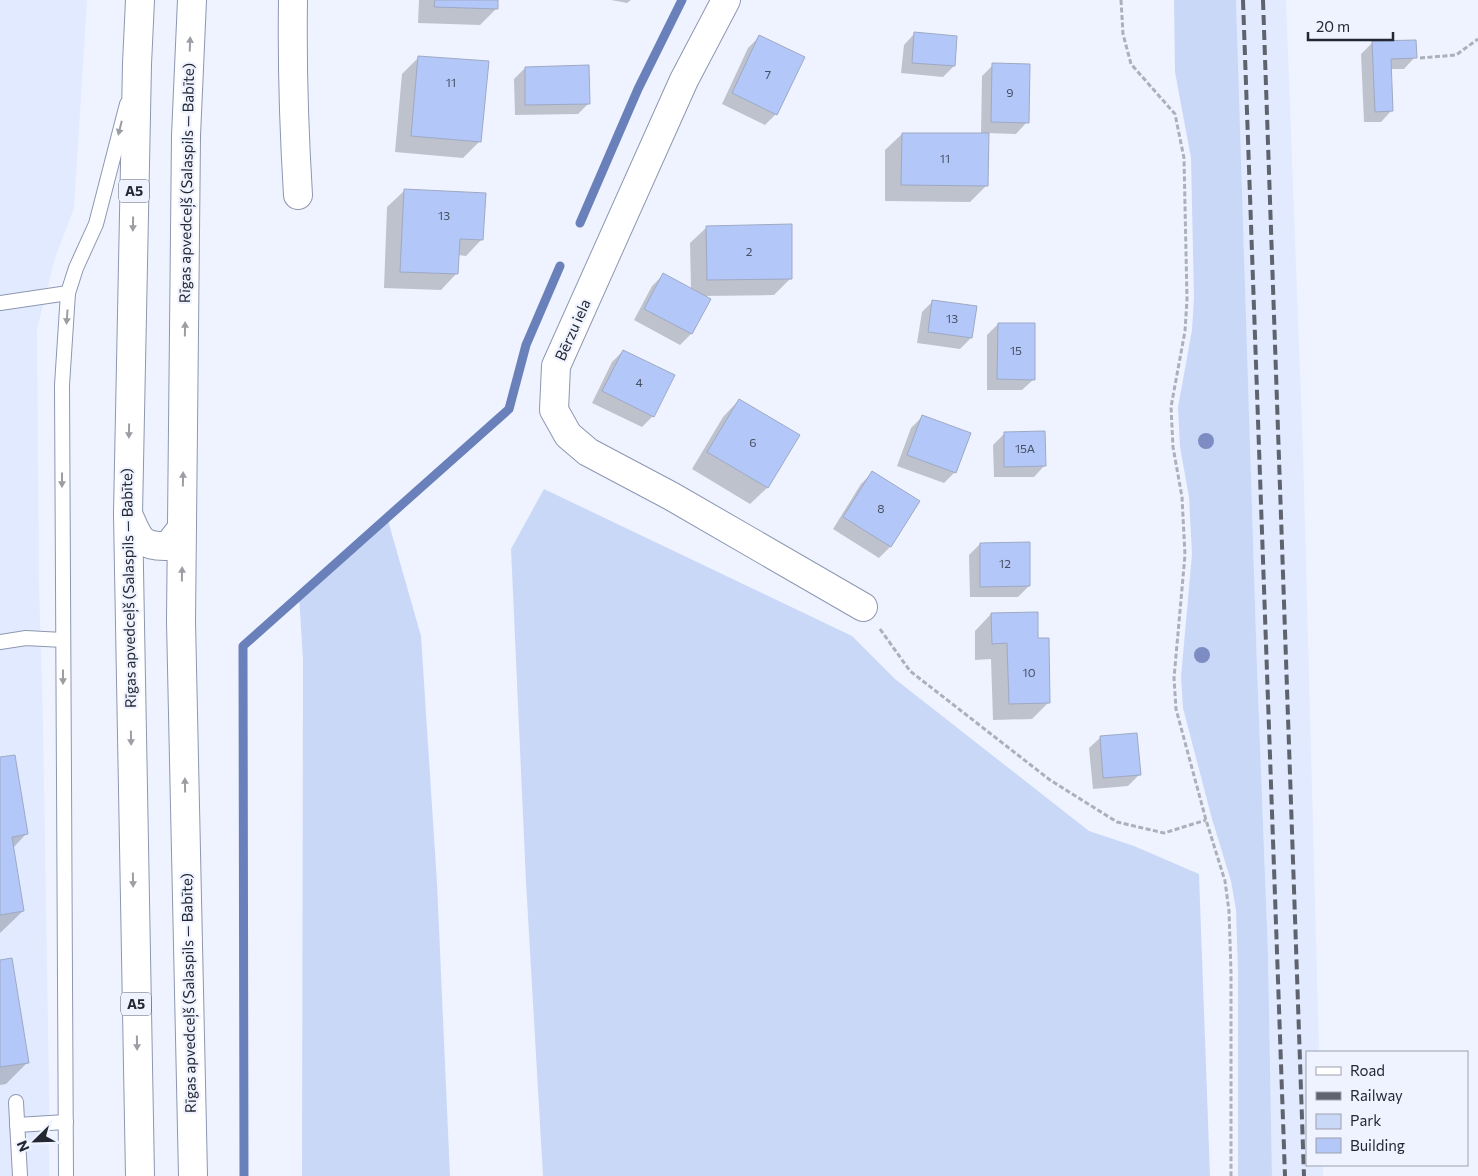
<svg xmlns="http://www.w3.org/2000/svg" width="1478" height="1176" viewBox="0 0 1478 1176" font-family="Commissioner,sans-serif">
<rect width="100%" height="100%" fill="#eef3ff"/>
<g fill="#e1eaff">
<path d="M0,0H87L74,208L55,258L37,329L39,587L43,724L49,1091V1176H0Z"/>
<path d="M1236,0H1286L1303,453L1319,1052H1307V1165H1323V1176H1272L1268,953L1257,667Z"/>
</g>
<g fill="#cad8f8">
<path d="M1174,0H1236L1257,667L1268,953L1272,1176H1238V971L1236,910L1231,881L1212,819L1183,708L1181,677L1192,554L1189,497L1180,447L1178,407L1192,330L1194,298L1191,158L1175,72Z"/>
<path d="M544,489L852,636L895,679L1089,831L1134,846L1199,874L1210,1176H543L526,882L511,549Z"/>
<path d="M387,517L421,636L437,883L450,1176H302L303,660L299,595Z"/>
</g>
<g fill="#0003">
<path d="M419,0H497L496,9L480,25L418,23Z"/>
<path d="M611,0H631L627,3Z"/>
<path d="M915,33L954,66L943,77L901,73L904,45Z"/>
<path d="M759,37L776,114L765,125L722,104L748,48Z"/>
<path d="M1372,43L1415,57L1404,69H1390L1392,110L1381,122H1364L1361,54Z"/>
<path d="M418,58L480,141L463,158L395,152L402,74Z"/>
<path d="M993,65L1027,122L1016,134L987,133V185L970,202L885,201V150L902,134H981L982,76Z"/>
<path d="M525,68L589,103L578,114L515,115L514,79Z"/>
<path d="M404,191L482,239L466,256L458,255L457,273L441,290L384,288L387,207Z"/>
<path d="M707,227L791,278L774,295L703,296L709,299L691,334L680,345L634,320L652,286L663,275L691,289L690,243Z"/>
<path d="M933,301L971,338L960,349L917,343L922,312Z"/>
<path d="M998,324L1034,379L1022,390H987V335Z"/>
<path d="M623,351L653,416L642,427L592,403L612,362Z"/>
<path d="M739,400L798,435L767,488L750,504L692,469L723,417Z"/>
<path d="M922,417L955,472L944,483L897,466L911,428Z"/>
<path d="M1004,434L1045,465L1034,477H994L993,445Z"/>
<path d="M872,473L918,501L890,547L879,558L833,529L861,484Z"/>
<path d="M980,544L1029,586L1018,597H970L969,555Z"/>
<path d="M991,614L1037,639L1049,702L1032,719L993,720L991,659L975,660V631Z"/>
<path d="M1101,737L1139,775L1128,786L1093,789L1089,748Z"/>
<path d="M0,758L26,834L13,848L23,911L0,933Z"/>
<path d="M0,961L28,1062L6,1084L0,1085Z"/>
</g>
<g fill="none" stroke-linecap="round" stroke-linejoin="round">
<g stroke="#6a80ba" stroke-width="9">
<path d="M580,223L638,89L682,0"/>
<path d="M244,1176L243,646L509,409L526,345L560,266"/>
</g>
</g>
<g fill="#b3c7f8" stroke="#9ea9c4">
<path d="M435,0H498V9L434,7Z"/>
<path d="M914,32L957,36L955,66L912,63Z"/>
<path d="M759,35L805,57L777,115L732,93Z"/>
<path d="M1416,40L1417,58L1391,59L1393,111L1375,112L1372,41Z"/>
<path d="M418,56L489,61L481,142L411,136Z"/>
<path d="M992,63L1030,64L1029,123L991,122Z"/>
<path d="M589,65L590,104L525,105V67Z"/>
<path d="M902,133H989L988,186L901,185Z"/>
<path d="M404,189L486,193L483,240L460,239L458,274L400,272Z"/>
<path d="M792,224V279L707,280L706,226Z"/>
<path d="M663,273L711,299L692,334L644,309Z"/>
<path d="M932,300L977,306L972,338L928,332Z"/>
<path d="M998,323H1035V380L997,379Z"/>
<path d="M623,350L675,375L654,417L602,391Z"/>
<path d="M739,399L800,435L768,488L707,452Z"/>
<path d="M922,415L971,433L956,473L907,455Z"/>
<path d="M1045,431L1046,466L1004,467V432Z"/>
<path d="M872,471L920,501L891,547L843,517Z"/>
<path d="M1030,542V586L980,587V543Z"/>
<path d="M1038,612V638H1049L1050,703L1009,704L1007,643L992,644L991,613Z"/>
<path d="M1137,733L1141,775L1103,778L1100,736Z"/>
<path d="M15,755L28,834L12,837L24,911L0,915V757Z"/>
<path d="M12,958L29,1063L0,1067V960Z"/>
</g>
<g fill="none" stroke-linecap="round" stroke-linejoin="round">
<defs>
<g id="service">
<path d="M0,303L68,293"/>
<path d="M0,642L26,638L63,640"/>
<path d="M16,1102L20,1176"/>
<path d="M17,1125L66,1122"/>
<path d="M66,1176L62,385L68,293L76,268L96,224L127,104"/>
</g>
<g id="minor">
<path d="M293,0C292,65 294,130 298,195"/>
<path d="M726,0L684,80L556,366L554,410L568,435L588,452L671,496L863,607"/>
</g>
<g id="trunk">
<path d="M192,0L186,136L181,621L193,1176"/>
<path d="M128,514C139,538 139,547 168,546L182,528"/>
<path d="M140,1176L128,514L137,64L140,0"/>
</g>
</defs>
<use href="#service" stroke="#8d97b1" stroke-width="16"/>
<use href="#minor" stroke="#8d97b1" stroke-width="30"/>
<use href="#trunk" stroke="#8d97b1" stroke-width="30"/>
<g stroke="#abb0bb" stroke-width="3" stroke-dasharray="5 2.5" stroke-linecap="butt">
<path d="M1121,0L1123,34L1131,64L1175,114L1184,158L1187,299L1185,331L1171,407L1173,447L1182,497L1185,555L1174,678L1176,709L1206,820L1225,881L1229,911L1231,972V1176"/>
<path d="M1420,58L1456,55L1478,39"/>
<path d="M880,629L910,671L1050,780L1117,822L1164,833L1206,820"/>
</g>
<use href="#service" stroke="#fff" stroke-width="14"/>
<use href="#minor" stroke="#fff" stroke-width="28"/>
<use href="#trunk" stroke="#fff" stroke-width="28"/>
<g stroke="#5f636e" stroke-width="4" stroke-dasharray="10 5" stroke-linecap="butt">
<path d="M1243,0L1285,1176"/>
<path d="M1263,0L1304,1176"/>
</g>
</g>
<g fill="#7d8cc2">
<circle cx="1206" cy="441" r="8"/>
<circle cx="1202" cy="655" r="8"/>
</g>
<defs><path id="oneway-solid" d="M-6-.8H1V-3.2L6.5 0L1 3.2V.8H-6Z" transform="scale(1.25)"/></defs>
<g fill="#9c9ea3">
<use href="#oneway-solid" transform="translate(190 44) rotate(-88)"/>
<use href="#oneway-solid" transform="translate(120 128) rotate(104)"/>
<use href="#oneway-solid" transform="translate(133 224) rotate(91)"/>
<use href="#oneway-solid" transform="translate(67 317) rotate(94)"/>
<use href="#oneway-solid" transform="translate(185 329) rotate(-89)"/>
<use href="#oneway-solid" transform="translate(129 431) rotate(91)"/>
<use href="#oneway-solid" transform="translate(183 479) rotate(-89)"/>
<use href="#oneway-solid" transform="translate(62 480) rotate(90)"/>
<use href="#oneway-solid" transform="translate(182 574) rotate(-89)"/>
<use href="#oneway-solid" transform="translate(63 677) rotate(90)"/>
<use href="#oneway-solid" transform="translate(131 738) rotate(89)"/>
<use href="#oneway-solid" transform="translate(185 785) rotate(-91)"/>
<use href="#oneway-solid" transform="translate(133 880) rotate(89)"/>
<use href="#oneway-solid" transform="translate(137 1043) rotate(89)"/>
</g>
<g text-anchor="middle" stroke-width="4.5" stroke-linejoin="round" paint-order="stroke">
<g font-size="12" fill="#474f64">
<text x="768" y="79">7</text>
<text x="451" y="87">11</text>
<text x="1010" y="97">9</text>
<text x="945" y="163">11</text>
<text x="444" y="220">13</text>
<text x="749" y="256">2</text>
<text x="952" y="323">13</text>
<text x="1016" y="355">15</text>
<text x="639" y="387">4</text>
<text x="753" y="447">6</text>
<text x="1025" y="453">15A</text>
<text x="881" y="513">8</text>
<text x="1005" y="568">12</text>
<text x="1029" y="677">10</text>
</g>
<g fill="#eef3ff" stroke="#606470" stroke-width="1">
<rect x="119" y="179.5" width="30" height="23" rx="4"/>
<rect x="121" y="992.5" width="30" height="23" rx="4"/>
</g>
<g font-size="14" font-weight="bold" fill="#232732">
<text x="134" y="196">A5</text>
<text x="136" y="1009">A5</text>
</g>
<g font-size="15" fill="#232732" stroke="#eef3ff">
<text transform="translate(187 183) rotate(-89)" y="5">Rīgas apvedceļš (Salaspils — Babīte)</text>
<text transform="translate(573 330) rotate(-66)" y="5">Bērzu iela</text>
<text transform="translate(129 588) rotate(-91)" y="5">Rīgas apvedceļš (Salaspils — Babīte)</text>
<text transform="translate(189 993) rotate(-91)" y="5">Rīgas apvedceļš (Salaspils — Babīte)</text>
</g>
</g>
<rect x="1306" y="1051" width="162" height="115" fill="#eef3ff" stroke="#9da1ad"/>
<rect x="1316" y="1067" width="25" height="8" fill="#ffffff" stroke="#9da1ad"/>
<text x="1350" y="1076" font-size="15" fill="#232732">Road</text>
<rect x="1316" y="1092" width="25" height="8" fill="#5f636e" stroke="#9da1ad"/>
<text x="1350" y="1101" font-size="15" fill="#232732">Railway</text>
<rect x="1316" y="1114" width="25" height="15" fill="#cad8f8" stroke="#9da1ad"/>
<text x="1350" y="1126" font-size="15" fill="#232732">Park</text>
<rect x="1316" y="1138" width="25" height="15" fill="#b3c7f8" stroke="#9da1ad"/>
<text x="1350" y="1151" font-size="15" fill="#232732">Building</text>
<g transform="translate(35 1141) rotate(247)" stroke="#eef3ff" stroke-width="4" paint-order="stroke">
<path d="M0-4L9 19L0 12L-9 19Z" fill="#232732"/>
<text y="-8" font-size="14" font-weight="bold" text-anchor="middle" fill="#232732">N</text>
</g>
<path d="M1308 32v8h85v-8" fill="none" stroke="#232732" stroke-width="2.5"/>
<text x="1316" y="32" font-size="15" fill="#232732" stroke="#eef3ff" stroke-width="4" paint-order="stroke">20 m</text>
</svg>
